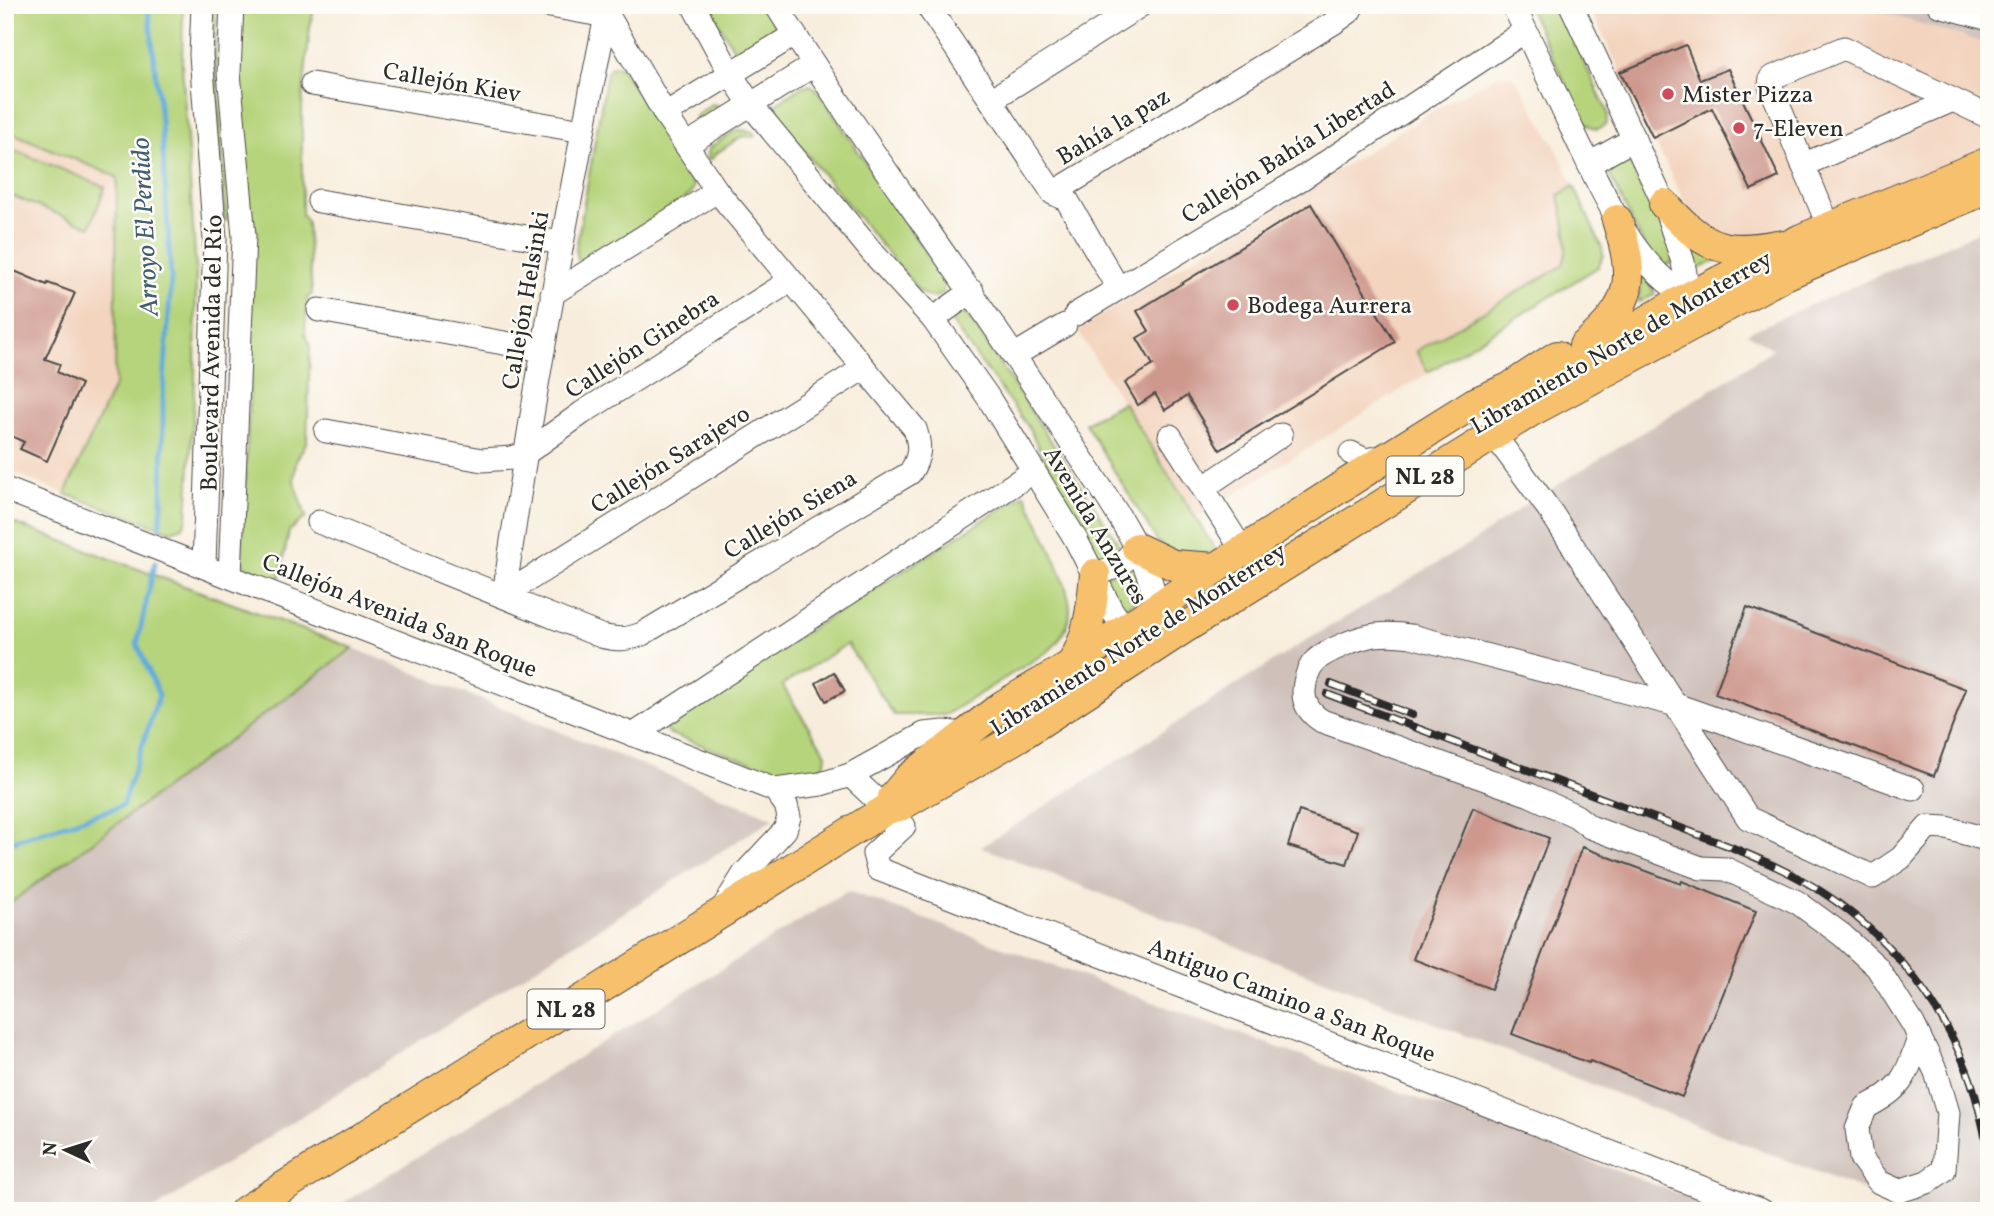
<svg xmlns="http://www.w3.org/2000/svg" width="1994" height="1216" viewBox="0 0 1994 1216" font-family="Vollkorn,serif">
<rect width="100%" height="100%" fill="#fdfcf7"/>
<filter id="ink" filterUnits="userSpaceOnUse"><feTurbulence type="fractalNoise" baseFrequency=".0143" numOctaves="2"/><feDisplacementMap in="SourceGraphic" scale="14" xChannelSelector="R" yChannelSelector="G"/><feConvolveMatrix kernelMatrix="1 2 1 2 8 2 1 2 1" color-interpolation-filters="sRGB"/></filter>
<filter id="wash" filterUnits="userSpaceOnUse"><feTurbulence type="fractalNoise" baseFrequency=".00686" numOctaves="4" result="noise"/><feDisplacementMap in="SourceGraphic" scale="28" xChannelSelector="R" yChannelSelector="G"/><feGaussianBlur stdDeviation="1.57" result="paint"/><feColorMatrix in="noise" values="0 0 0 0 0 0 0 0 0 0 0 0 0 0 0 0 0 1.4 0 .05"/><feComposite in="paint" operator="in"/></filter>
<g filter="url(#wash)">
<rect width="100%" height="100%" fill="#f8eddc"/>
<g fill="#f3d4be">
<path d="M1588,5H1859L1989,44V145L1897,186L1769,237L1747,241L1693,220Z"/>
<path d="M1505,75L1512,76L1520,85L1554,144L1574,186L1603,255V261L1598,267L1196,518L1077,330L1436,109L1497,76Z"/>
<path d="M5,130L117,177L115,384L65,494L5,469Z"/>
</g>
<g fill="#cfc0ba">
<path d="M1859,5H1989V44L1873,10Z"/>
<path d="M1989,227V1200L1977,1202L1972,1211H1917L981,847L1307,640L1476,540L1525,505L1730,378L1773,349L1747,333Z"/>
<path d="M353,648L774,818L151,1211H5V907Z"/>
<path d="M848,891L1727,1211H330Z"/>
</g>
<g fill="#b6d47b" stroke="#708053" stroke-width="2">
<path d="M5,5H183L182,65L196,270L195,380L187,518L183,527L171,531L65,494L115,384L117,177L5,130V109L12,87L5,55Z"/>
<path d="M212,5H217L215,49L227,209V220L224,221L212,87Z"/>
<path d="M238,5H315L310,26L302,106V215L307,222L312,294L307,298L305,334L310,344L307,441L296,461L294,481L306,517L289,531L279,581L248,570L241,560L251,371L252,253L237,71Z"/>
<path d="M708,5H762L777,29L776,35L742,55L734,49Z"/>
<path d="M1527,5H1557L1608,113L1606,124L1598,129L1592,128L1585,123Z"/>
<path d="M618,66L622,68L694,185L691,194L588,260H578L576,249L607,73L610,68Z"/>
<path d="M810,85L817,89L944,281L943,293C933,300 926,297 918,290L778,119L776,113L777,103L803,86Z"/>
<path d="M712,104L719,106L721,113L699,127L695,117Z"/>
<path d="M736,130L750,131L755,134L754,137L742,136L714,155L712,159H707L709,148Z"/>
<path d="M14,150L105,187L90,227L5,193V176Z"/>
<path d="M1628,162L1634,164L1675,252L1673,261L1666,266L1651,259L1611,178L1610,174L1619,164Z"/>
<path d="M1574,186L1602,248L1603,255L1598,267L1428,372L1416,351L1562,266C1572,245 1563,218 1559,195Z"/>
<path d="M1686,242L1718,259L1717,261L1697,269L1690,260Z"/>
<path d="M1643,273L1655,294L1638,302Z"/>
<path d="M959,313L966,314L971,320L1113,535L1120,547V553L1100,563L1093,557L1029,428L952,323Z"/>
<path d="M1123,402L1215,549L1213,553C1196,556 1172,555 1158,542L1085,423Z"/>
<path d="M1025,494C1037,521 1070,583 1070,610C1070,625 1059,643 1047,652L945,715H894L847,644L782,685L826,754L825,763L808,779L789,776L670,734L665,728L666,720Z"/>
<path d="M5,520L353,648L5,907Z"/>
<path d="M1132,562C1135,569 1141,577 1142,584C1145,598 1131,608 1119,606L1103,577Z"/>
</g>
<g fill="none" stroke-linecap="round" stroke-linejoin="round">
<g stroke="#61aad9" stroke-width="5">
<path d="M148,5L161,121L171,279L163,398L162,506L159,531"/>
<path d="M5,863L10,842L122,806L159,695L137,644L155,563"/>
</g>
</g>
<g id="blocks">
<g fill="#ce988d">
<path d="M1686,45L1700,80L1728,69L1779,177L1751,190L1712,108L1653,138L1620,72Z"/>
<path d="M1311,204L1395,342L1220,450L1187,396L1165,410L1155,394L1138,405L1125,383L1153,365L1137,338L1149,331L1137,311Z"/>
<path d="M5,267L47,285L48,283L75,293L45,359L60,364L57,372L81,384L47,461L20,449L24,442L5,433Z"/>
<path d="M1747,607L1966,689L1934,776L1715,694Z"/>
<path d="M834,672L845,691L826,701L816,683Z"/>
<path d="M1473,808L1549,838L1491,989L1413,959Z"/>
<path d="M1299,811L1358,831L1347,864L1288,846Z"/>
<path d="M1582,847L1681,884L1682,881L1756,911L1682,1097L1590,1061L1589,1063L1512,1034Z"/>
</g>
</g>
</g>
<g filter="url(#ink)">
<use href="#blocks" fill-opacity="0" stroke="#4a4846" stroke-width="2"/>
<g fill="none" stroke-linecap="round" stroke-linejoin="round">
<defs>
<g id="minor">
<path d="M203,5L201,55L215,239L204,565"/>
<path d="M693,5L730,73L751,105L872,252L933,319L988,397L1075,538L1111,609L1120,622L1135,631L1151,630C1156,616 1156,598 1151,583C1136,534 1092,476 1064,432C972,287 867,151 776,5"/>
<path d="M927,5L1053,193L1067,200L1118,288"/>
<path d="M1513,5C1533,45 1552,86 1571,127C1598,182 1632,267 1689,297"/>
<path d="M1571,5L1664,204L1683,262L1689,297"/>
<path d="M1939,5L1989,19"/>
<path d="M312,84L583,131"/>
<path d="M991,100L1141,5"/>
<path d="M665,114L794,35"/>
<path d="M686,145L814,65"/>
<path d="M1589,164L1634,139"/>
<path d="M1803,165L1953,100"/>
<path d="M1053,193L1335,22L1349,12L1353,5"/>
<path d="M319,201L561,243"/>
<path d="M1829,227L1770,85L1771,78L1844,48L1989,117"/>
<path d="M552,294L717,191"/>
<path d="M319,310L543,350"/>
<path d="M1076,314L1301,179L1525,31"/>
<path d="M933,319L972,291"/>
<path d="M1015,355L1065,325"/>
<path d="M1483,420L1551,512L1748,818L1873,877L1901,858L1928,827L1947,828L1989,840"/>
<path d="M326,431L482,460L512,458L525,454L582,413L790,281"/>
<path d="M1170,436L1243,551"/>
<path d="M1351,453L1365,460L1387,456"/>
<path d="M1203,488L1281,435"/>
<path d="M5,489L775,790L821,784L850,775L924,734L944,732L966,734"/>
<path d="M319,522L601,636C617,640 627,640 642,634L910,473C920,457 921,447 915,429L717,191L665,114L602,5"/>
<path d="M1095,574L1119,566L1137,548"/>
<path d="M230,576L244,236L229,73L232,5"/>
<path d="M504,595C532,401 567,208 606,16L545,5"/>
<path d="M504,595L864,368"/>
<path d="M633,735L1034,471"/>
<path d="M850,775L904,826L874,854L878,869L1762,1211"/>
<path d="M1913,789L1673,704L1411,636C1385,632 1367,634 1343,645C1318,656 1307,661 1304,690C1303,705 1311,714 1322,721L1530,795L1576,816L1590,827L1701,868L1726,869L1797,902L1842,935L1877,967L1913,1024L1936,1072L1948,1113L1944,1170L1927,1182L1899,1191L1879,1182L1861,1158L1857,1129L1866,1107C1904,1088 1906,1076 1919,1038"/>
<path d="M721,911L744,874L785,830L789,817L786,805L775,790"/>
</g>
<g id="major">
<path d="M1664,204C1702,245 1720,256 1777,245"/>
<path d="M1584,346C1634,304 1636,279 1617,220"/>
<path d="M1543,383L1677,303L1801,239L1989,162"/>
<path d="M1137,548L1173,565L1216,568"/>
<path d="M1072,664C1089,636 1092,607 1095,574"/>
<path d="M893,797L909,778L1002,706L1071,665L1216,568L1375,465L1474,403L1509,388L1557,356"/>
<path d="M245,1211L887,809L900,806L1018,737L1183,629L1530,412L1785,275L1989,188"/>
</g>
</defs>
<use href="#minor" stroke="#4a4846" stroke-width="25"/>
<use href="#major" stroke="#4a4846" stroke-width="32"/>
<use href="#minor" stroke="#fff" stroke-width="23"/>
<use href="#major" stroke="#f7c06c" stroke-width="30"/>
<defs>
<g id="rail">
<path d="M1331,684L1412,715"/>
<path d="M1327,694L1731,847C1762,860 1793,873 1822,892C1884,932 1934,993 1963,1061C1976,1090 1982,1123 1989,1153"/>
</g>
</defs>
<use href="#rail" stroke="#2b2b2b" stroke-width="8"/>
<use href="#rail" stroke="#fdfcf7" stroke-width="5" stroke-dasharray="16" stroke-linecap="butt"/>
</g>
</g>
<g fill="#d1495b" stroke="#fdfcf7" stroke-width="2.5">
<circle cx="1668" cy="94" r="7"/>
<circle cx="1739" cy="128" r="7"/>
<circle cx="1233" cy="305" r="7"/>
</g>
<g text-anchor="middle" stroke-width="5" stroke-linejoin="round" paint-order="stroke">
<g fill="#fdfcf7" stroke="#6a6a68" stroke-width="2">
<rect x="1386.5" y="456.5" width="77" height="39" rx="5"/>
<rect x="527.5" y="989.5" width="77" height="39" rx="5"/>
</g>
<g font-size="23" font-weight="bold" fill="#2b2b2b">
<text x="1425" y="484">NL 28</text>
<text x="566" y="1017">NL 28</text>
</g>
<g font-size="24" fill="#2b2b2b" stroke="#fdfcf7">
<text transform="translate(452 82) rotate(10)" y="8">Callejón Kiev</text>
<text transform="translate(1113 126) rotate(-31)" y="8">Bahía la paz</text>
<text transform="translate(1288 152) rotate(-32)" y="8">Callejón Bahía Libertad</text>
<text transform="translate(525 300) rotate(-80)" y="8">Callejón Helsinki</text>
<text transform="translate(1621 342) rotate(-30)" y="8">Libramiento Norte de Monterrey</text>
<text transform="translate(642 344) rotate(-33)" y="8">Callejón Ginebra</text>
<text transform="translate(211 353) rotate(-89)" y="8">Boulevard Avenida del Río</text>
<text transform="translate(670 459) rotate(-32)" y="8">Callejón Sarajevo</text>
<text transform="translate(790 514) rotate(-31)" y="8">Callejón Siena</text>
<text transform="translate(1096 525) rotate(59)" y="8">Avenida Anzures</text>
<text transform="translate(400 615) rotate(22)" y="8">Callejón Avenida San Roque</text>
<text transform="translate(1138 639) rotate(-32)" y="8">Libramiento Norte de Monterrey</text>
<text transform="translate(1292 1000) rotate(21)" y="8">Antiguo Camino a San Roque</text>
</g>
<g font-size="24" fill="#2b2b2b" stroke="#fdfcf7" text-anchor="start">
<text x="1682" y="102">Mister Pizza</text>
<text x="1753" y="136">7-Eleven</text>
<text x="1247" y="313">Bodega Aurrera</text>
</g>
<g font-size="26" font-style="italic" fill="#415e71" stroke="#fdfcf7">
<text transform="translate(144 227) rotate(-93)" y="9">Arroyo El Perdido</text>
</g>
</g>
<rect width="1994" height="1216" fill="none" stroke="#fdfcf7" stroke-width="28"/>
<g transform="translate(66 1150) rotate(274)" stroke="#fdfcf7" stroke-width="5" paint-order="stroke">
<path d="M0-5L12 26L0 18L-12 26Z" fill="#2b2b2b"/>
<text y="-10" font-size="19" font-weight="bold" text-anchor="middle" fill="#2b2b2b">N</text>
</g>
</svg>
